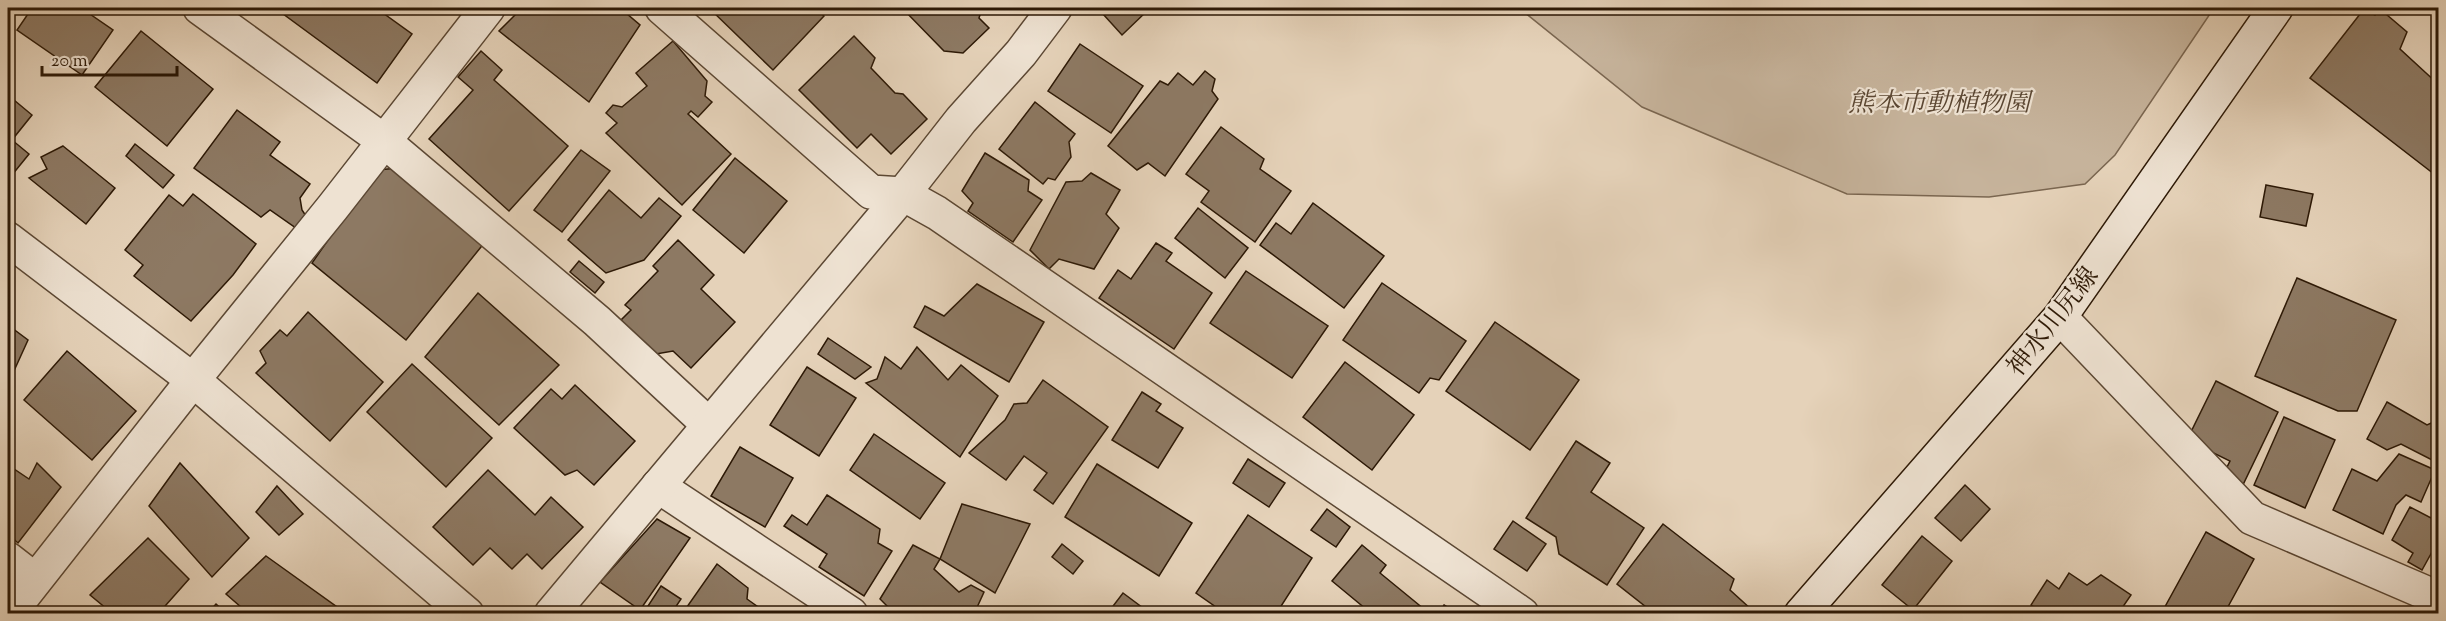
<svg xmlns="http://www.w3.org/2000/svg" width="2446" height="621" viewBox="0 0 2446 621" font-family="'Sorts Mill Goudy','Noto Serif JP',serif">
<rect width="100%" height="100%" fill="#e5d2b9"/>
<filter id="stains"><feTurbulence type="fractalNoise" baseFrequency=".00333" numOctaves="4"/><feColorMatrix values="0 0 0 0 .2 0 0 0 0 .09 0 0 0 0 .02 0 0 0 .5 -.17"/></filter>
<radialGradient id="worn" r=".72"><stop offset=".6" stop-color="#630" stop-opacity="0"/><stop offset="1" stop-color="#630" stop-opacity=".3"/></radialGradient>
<path fill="#c6b39b" stroke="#7a6650" stroke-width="1.5" d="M1519,8H2214L2115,155L2085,184L1989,197L1847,194L1642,107Z"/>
<g fill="#8d7963" stroke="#2d1906" stroke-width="1.5">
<path d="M32,8H81L113,30L82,75L17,30Z"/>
<path d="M275,8H376L412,34L377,83Z"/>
<path d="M522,8H620L640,25L589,102L499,31Z"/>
<path d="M709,8H816L824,16L773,70Z"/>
<path d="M902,8H982L979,18L989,28L963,53L944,51Z"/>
<path d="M1118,8H1146L1149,9L1122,35L1103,14Z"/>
<path d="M2364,9L2375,15L2380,9L2407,32L2400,49L2438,84V169L2434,174L2310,78Z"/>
<path d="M141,31L213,89L167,146L95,87Z"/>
<path d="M854,36L875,58L871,68L895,93L903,94L927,119L891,154L871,134L857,148L799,90Z"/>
<path d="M673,41L707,81L705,96L712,102L698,117L691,111L688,114L731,154L682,205L606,133L617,123L606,113L613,105L622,107L647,86L636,73Z"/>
<path d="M1080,44L1143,86L1111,133L1048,91Z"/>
<path d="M481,51L502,70L494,80L568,146L509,211L429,139L473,90L458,77Z"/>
<path d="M1205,71L1215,79L1212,91L1218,99L1165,176L1148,163L1137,170L1108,146L1160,81L1168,85L1178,73L1193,85Z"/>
<path d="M8,95L32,115L12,140L29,154L8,180Z"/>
<path d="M1035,102L1075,134L1069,142L1071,157L1055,180L1048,178L1043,184L999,149Z"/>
<path d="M237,110L280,142L270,155L310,184L300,198L302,210L308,219L296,228L270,210L261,217L194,168Z"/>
<path d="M1221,127L1264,159L1260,169L1291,191L1255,242L1201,202L1209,191L1186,174Z"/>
<path d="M135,144L174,175L163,188L126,156Z"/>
<path d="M63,146L115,188L86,224L29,178L47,169L41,157Z"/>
<path d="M581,150L610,171L562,232L534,210Z"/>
<path d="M985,153L1029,180L1028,191L1042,200L1013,242L968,211L973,203L962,191Z"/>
<path d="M735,158L787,201L744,253L693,210Z"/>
<path d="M398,168L485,242L406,340L312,263L377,170Z"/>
<path d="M1091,173L1120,190L1106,214L1119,228L1094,269L1059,259L1049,269L1030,250L1066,182L1082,181Z"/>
<path d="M2266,185L2313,194L2306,226L2260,217Z"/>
<path d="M609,190L641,218L659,198L681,216L644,260L606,273L568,240Z"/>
<path d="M193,194L256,244L233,275L191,321L134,276L143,265L125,250L169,195L183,206Z"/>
<path d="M1313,203L1384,256L1344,308L1260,245L1276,223L1291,234Z"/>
<path d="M1198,208L1248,248L1225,278L1175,238Z"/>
<path d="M678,240L714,275L701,289L735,322L691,368L673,351L656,354L621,320L631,310L625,305L658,271L653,266Z"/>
<path d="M1156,243L1172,253L1166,261L1212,293L1174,349L1099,298L1118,270L1131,279Z"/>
<path d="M579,261L604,282L595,293L570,272Z"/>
<path d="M1246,271L1328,326L1292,378L1210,323Z"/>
<path d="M2297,278L2396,320L2357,411H2338L2255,376Z"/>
<path d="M1382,283L1466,341L1439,380L1430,378L1419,393L1343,340Z"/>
<path d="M977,284L1044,322L1009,382L914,327L925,306L944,316Z"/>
<path d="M478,293L559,365L499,425L425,357Z"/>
<path d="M308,312L383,382L330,441L256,373L266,363L260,351L280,330L287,336Z"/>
<path d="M1495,322L1579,380L1530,450L1446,391Z"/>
<path d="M8,325L28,340L8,384Z"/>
<path d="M828,338L871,367L855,379L818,354Z"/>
<path d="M917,347L948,380L961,365L998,396L960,457L866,383L877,379L885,357L901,369Z"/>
<path d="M67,351L136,411L92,460L24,400Z"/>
<path d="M1345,362L1414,415L1372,470L1303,417Z"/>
<path d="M412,364L492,438L446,487L367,412Z"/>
<path d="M807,367L856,398L819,456L770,425Z"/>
<path d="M1043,380L1108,427L1053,504L1034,490L1047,473L1024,456L1006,480L969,453L1005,420L1014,404L1027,403Z"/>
<path d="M2216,381L2278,412L2240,491L2220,481L2230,461L2187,440Z"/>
<path d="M575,385L635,441L594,485L577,470L565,475L514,428L551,389L562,399Z"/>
<path d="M1142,392L1161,404L1156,411L1183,428L1158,468L1112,440Z"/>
<path d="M2387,402L2427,425L2438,420V463L2401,444L2387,450L2367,439Z"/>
<path d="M2284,417L2335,440L2305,508L2254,485Z"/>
<path d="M874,434L945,483L920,519L850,470Z"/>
<path d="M1576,441L1610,463L1591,492L1644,528L1607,585L1559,554L1556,537L1526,518Z"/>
<path d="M740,447L793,478L765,527L711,496Z"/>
<path d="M2399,454L2435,470L2421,502L2406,495L2396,505L2383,534L2333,510L2352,469L2377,481Z"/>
<path d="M1248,459L1285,483L1269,507L1233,483Z"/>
<path d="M37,463L61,487L18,543L8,534V465L29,479Z"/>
<path d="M180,463L249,538L212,577L149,506Z"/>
<path d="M1097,464L1192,523L1159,576L1065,517Z"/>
<path d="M488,470L535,515L551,497L583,527L542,569L527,554L512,569L490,548L473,565L433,527Z"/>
<path d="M1965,485L1990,509L1961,541L1935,518Z"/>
<path d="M277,486L303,514L279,535L256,512Z"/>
<path d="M827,495L880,529L878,543L892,551L864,596L819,567L827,554L784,526L792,515L807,525Z"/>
<path d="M962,504L1030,524L995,593L940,559Z"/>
<path d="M2438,504V541L2422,570L2408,562L2413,553L2392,540L2410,507L2431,518Z"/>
<path d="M1327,509L1350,527L1336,547L1311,530Z"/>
<path d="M1248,515L1312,558L1276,614H1226L1196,593Z"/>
<path d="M657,519L690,538L640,610L600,582Z"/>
<path d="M1513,521L1546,544L1527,571L1494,549Z"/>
<path d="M1663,524L1734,579L1730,590L1752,610L1748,614H1655L1617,584Z"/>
<path d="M2206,532L2254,559L2224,614H2161Z"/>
<path d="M1922,536L1952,561L1913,610L1882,585Z"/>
<path d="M148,538L189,579L158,614H113L90,595Z"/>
<path d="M1062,544L1083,561L1073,574L1052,557Z"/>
<path d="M913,545L940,559L934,569L959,592L971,585L984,592L974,614H924L915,608L911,614H895L880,599Z"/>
<path d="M1362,545L1386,565L1380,573L1430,614H1372L1332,581Z"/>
<path d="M266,556L344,612V614H249L226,594Z"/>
<path d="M717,564L748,588L747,599L768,614H682Z"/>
<path d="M2069,573L2087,585L2101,575L2131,595L2122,608L2138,612L2137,614H2043L2031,605L2047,580L2059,589Z"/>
<path d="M661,586L681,599L671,614H660L648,606Z"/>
<path d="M1123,593L1147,611L1145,614H1107Z"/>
<path d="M216,604L227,614H207Z"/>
<path d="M1444,605L1458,614H1439Z"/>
</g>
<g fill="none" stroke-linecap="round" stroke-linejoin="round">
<defs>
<g id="minor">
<path d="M200,8L384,141L597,321L709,425"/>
<path d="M662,8L871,192L903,194L937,213L1522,614"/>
<path d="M903,194L961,120L1021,53L1055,8"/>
<path d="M2060,317L2252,518L2438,598"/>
<path d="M658,486L851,614"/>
<path d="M8,559L35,580"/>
<path d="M9,614L193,380L333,207L488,8"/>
</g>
<g id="tertiary">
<path d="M8,239L193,380L467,614"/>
<path d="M551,614L903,194"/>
</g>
<path id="secondary" d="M1801,614L2060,317L2276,8"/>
</defs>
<use href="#minor" stroke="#5b4733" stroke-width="36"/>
<use href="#tertiary" stroke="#5b4733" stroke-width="36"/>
<use href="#secondary" stroke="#2d1906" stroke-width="36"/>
<use href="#minor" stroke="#eee2d2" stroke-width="33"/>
<use href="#tertiary" stroke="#eee2d2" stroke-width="33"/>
<use href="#secondary" stroke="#eee2d2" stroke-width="33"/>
</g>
<g text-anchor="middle" stroke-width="4.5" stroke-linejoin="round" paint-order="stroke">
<g font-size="26" font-style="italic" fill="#5b4733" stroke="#eee2d2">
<text x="1939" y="111">熊本市動植物園</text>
</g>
<g font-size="26" fill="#2d1906" stroke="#eee2d2">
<text transform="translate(2052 321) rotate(-52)" y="9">神水川尻線</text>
</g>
</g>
<rect width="2446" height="621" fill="none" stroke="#e5d2b9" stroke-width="30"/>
<rect x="9" y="9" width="2428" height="603" fill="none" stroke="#2d1906" stroke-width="3"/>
<rect x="15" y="15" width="2416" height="591" fill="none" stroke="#2d1906" stroke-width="1.5"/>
<path d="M42 66v9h135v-9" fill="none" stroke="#2d1906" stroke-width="3"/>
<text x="51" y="66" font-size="18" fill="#2d1906" stroke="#eee2d2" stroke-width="4.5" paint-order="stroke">20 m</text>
<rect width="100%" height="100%" filter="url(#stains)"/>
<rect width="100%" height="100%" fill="url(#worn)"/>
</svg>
